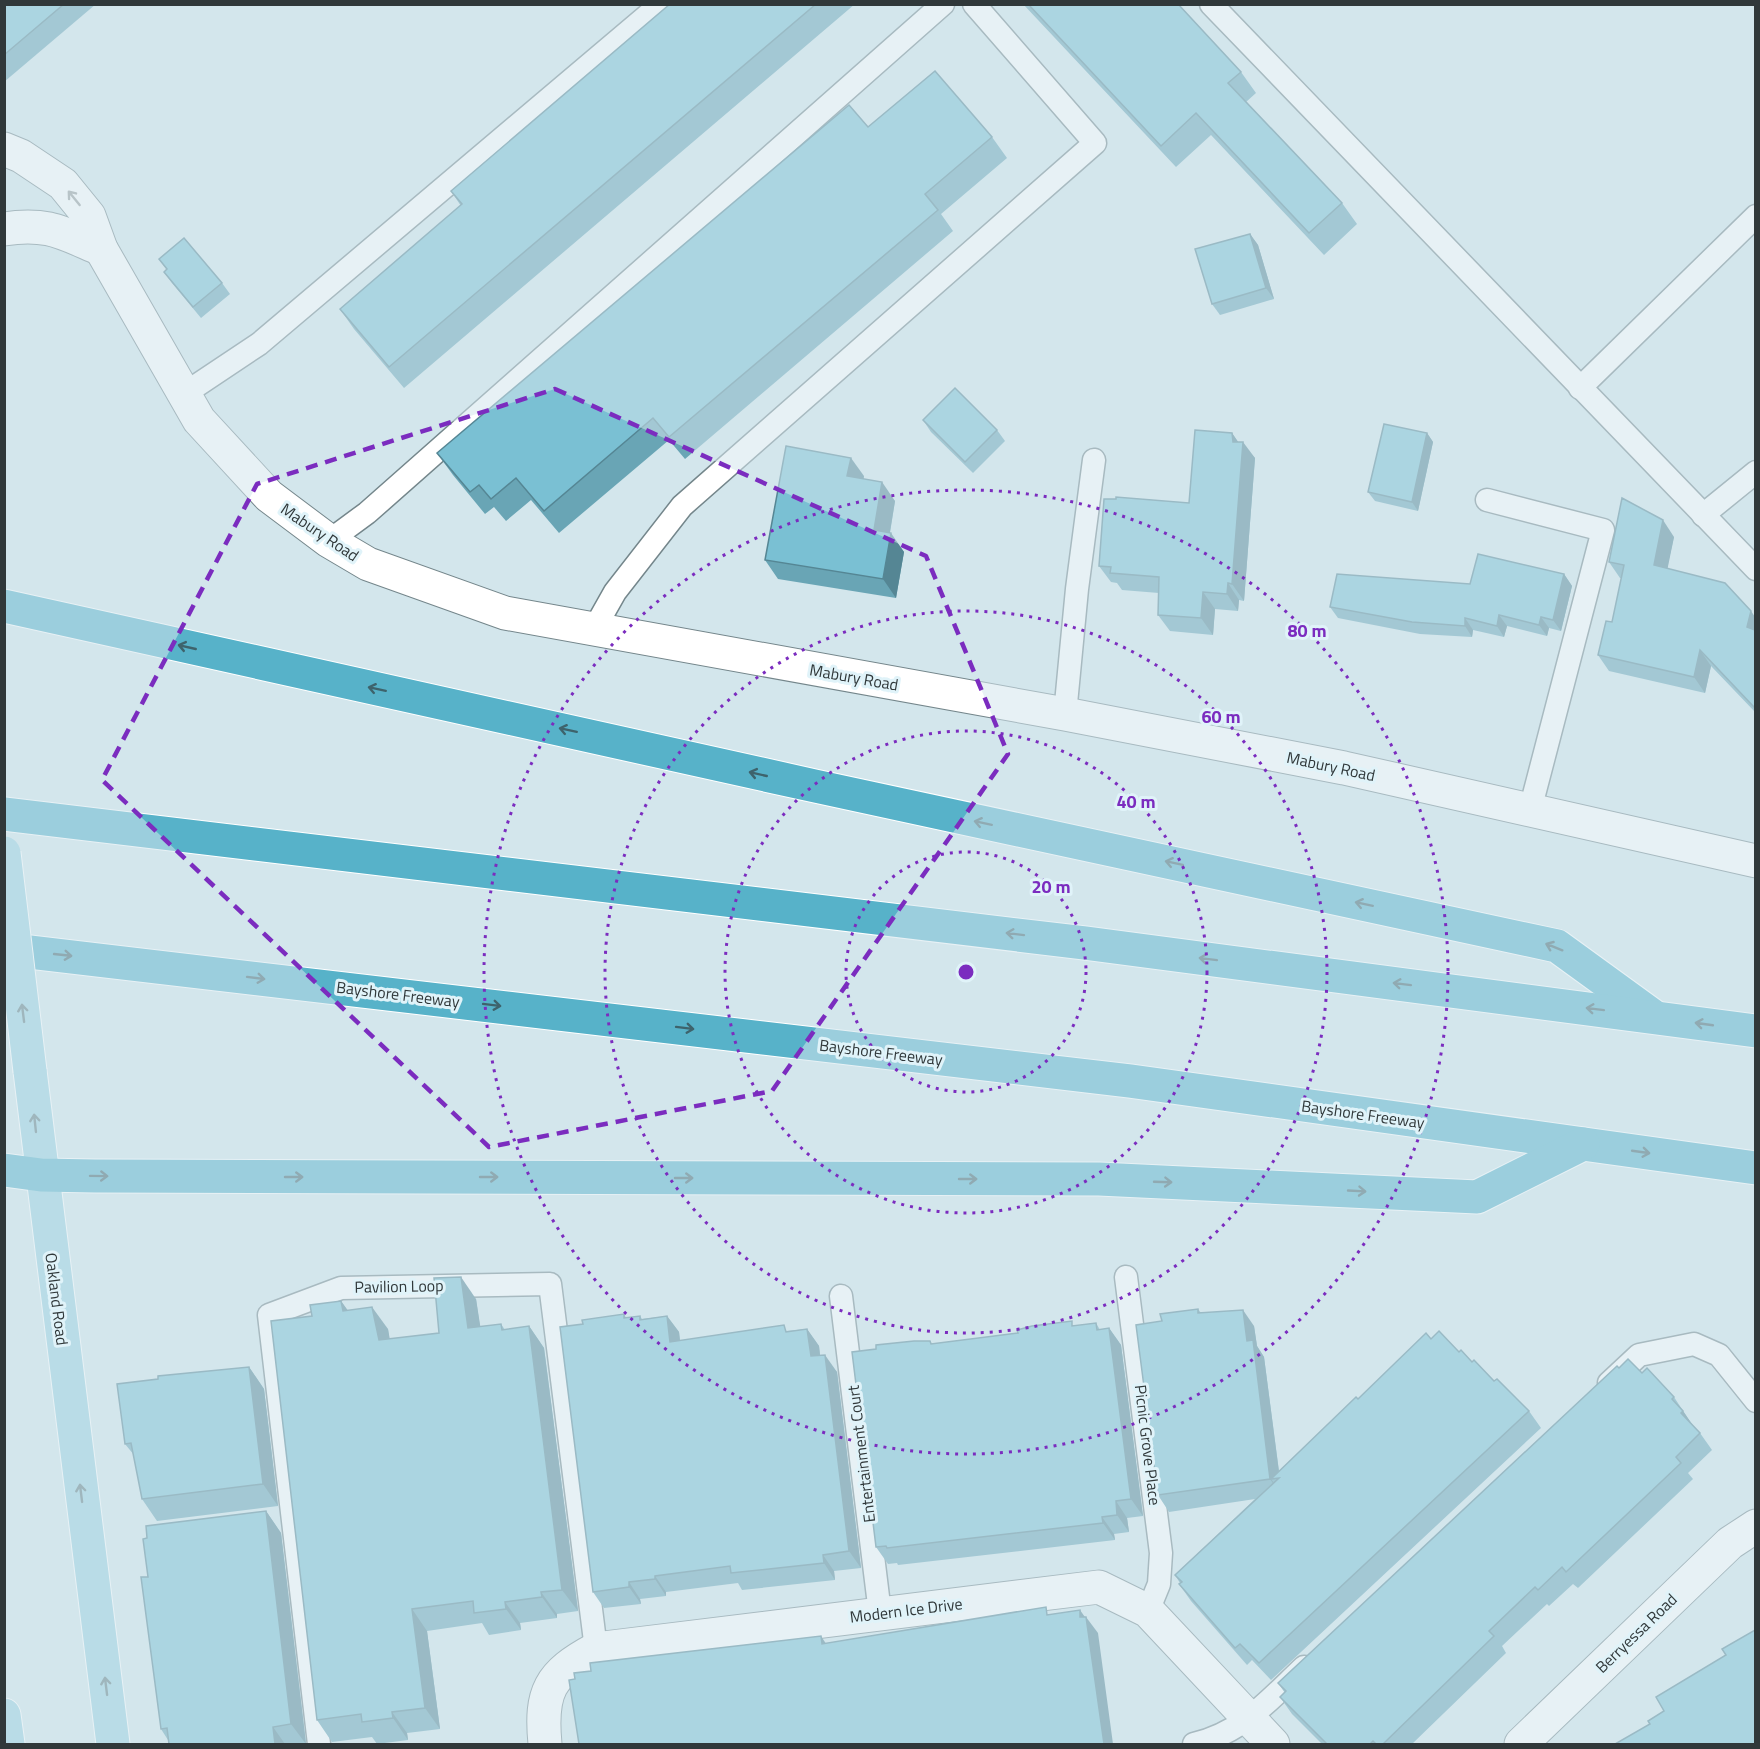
<svg xmlns="http://www.w3.org/2000/svg" width="1760" height="1749" viewBox="0 0 1760 1749" font-family="'Titillium Web',sans-serif">
<rect width="100%" height="100%" fill="#d3e6ec"/>
<g fill="none" stroke-linecap="round" stroke-linejoin="round">
<defs>
<g id="service">
<path d="M1211,4L1756,569"/>
<path d="M1580,388L1756,216"/>
<path d="M184,394L259,344L661,4"/>
<path d="M1487,500L1603,530L1530,810"/>
<path d="M1703,515L1756,472"/>
<path d="M329,541L367,513L943,4"/>
<path d="M593,631L615,592L682,506L1095,143L974,4"/>
<path d="M1065,714L1077,589L1094,460"/>
<path d="M1126,1277L1161,1553L1159,1584L1148,1611"/>
<path d="M841,1296L880,1613"/>
<path d="M1609,1383L1639,1355L1694,1344L1719,1355L1756,1401"/>
<path d="M319,1744L269,1315L341,1288L550,1284L596,1649"/>
<path d="M1194,1744C1242,1733 1269,1700 1304,1667"/>
</g>
<path id="minor" d="M545,1744C540,1692 549,1674 596,1649L1099,1587L1148,1611L1273,1744"/>
<g id="tertiary">
<path d="M4,149L21,156L63,184L89,216L101,249L199,420L269,496L329,541L368,564L505,613L1065,714L1344,768L1756,861"/>
<path d="M4,229C47,222 63,233 101,249"/>
<path d="M1521,1744L1730,1543L1756,1526"/>
</g>
<g id="primary">
<path d="M30,1071L113,1744"/>
<path d="M4,1715L8,1744"/>
</g>
<g id="motorway">
<path d="M4,606L815,786L1557,946L1652,1015"/>
<path d="M4,814L1085,943L1756,1031"/>
<path d="M4,949L1130,1081L1756,1168"/>
<path d="M4,1170L41,1175L95,1176L1099,1179L1477,1197L1583,1144"/>
</g>
</defs>
<use href="#service" stroke="#74868b" stroke-width="25"/>
<use href="#minor" stroke="#74868b" stroke-width="35"/>
<use href="#tertiary" stroke="#74868b" stroke-width="35"/>
<use href="#primary" stroke="#fff" stroke-width="35"/>
<use href="#motorway" stroke="#fff" stroke-width="35"/>
<use href="#service" stroke="#fff" stroke-width="22"/>
<use href="#minor" stroke="#fff" stroke-width="33"/>
<use href="#tertiary" stroke="#fff" stroke-width="33"/>
<use href="#primary" stroke="#9ad1df" stroke-width="33"/>
<use href="#motorway" stroke="#57b2c9" stroke-width="33"/>
<defs>
<path id="primary-bridge" d="M4,853L30,1071"/>
</defs>
<use href="#primary-bridge" stroke="#fff" stroke-width="35" stroke-linecap="butt"/>
<use href="#primary-bridge" stroke="#9ad1df" stroke-width="33"/>
</g>
<g fill="#69a5b5">
<path d="M4,4H96L4,82Z"/>
<path d="M670,4H855L404,388L354,329L340,309L461,206L451,191Z"/>
<path d="M1023,4H1178L1241,72L1256,93L1246,102L1342,203L1357,224L1324,255L1211,135L1176,167Z"/>
<path d="M868,127L992,137L1007,158L941,214L953,231L685,459L669,440L559,533L531,500L506,521L494,507L485,514L453,475L437,453Z"/>
<path d="M1250,234L1258,245L1274,299L1220,315L1212,304Z"/>
<path d="M159,259L222,283L230,294L201,318L172,283L164,272L167,270Z"/>
<path d="M923,420L997,430L1005,441L973,473L931,432Z"/>
<path d="M1232,433L1238,442L1255,458L1244,601L1239,600L1238,611L1215,609L1213,635L1170,631L1158,615L1159,593L1122,590L1117,583L1111,582L1099,566L1189,503Z"/>
<path d="M1427,433L1433,442L1418,511L1375,501L1368,492Z"/>
<path d="M864,476L863,479L895,501L890,533L904,552L896,598L778,579L765,560Z"/>
<path d="M1674,537L1667,568L1755,617V712L1711,666L1705,693L1609,671L1598,655L1612,622L1622,578H1620L1609,562Z"/>
<path d="M1564,574L1572,586L1561,631L1549,628L1547,636L1507,626L1504,637L1473,630L1472,637L1420,634L1338,618L1330,607L1470,584Z"/>
<path d="M476,1299L480,1327L501,1324L505,1330L529,1326L544,1348L578,1611L557,1614V1618L520,1623L521,1630L489,1635L482,1623L427,1631L440,1729L407,1733L408,1740L377,1744L372,1737L332,1742L317,1720L341,1301L348,1311L388,1329L389,1339L439,1333Z"/>
<path d="M1198,1309L1201,1313L1254,1326L1257,1346L1264,1357L1279,1471L1358,1399L1431,1339L1459,1352L1472,1362L1529,1411L1541,1428L1271,1680L1252,1660L1247,1665L1191,1601L1179,1584L1180,1583L1175,1575L1255,1499L1169,1512L1158,1495L1162,1321Z"/>
<path d="M624,1314L626,1318L640,1316L642,1319L667,1316L679,1332L680,1341L807,1329L819,1346L820,1355L837,1372L861,1568L834,1571L835,1580L742,1590L738,1583L666,1592V1596L640,1599L641,1604L604,1608L593,1592L583,1324Z"/>
<path d="M1096,1323L1100,1330L1109,1328L1121,1345L1143,1516L1127,1518L1129,1532L1114,1534L1115,1540L898,1565L897,1563L888,1564L876,1547V1349L930,1341L932,1344Z"/>
<path d="M249,1367L264,1389L278,1506L157,1521L142,1499L134,1455L125,1444Z"/>
<path d="M1619,1368L1642,1373L1674,1397L1693,1426L1700,1433L1712,1450L1688,1473L1693,1479L1578,1588L1573,1584L1549,1606L1547,1604L1502,1646L1506,1653L1412,1744H1322L1292,1714L1280,1697L1285,1693L1278,1683Z"/>
<path d="M266,1511L281,1533L306,1744H169L168,1740L161,1729Z"/>
</g>
<g fill="#558694">
<path d="M1250,234L1258,245L1274,299L1266,288Z"/>
<path d="M1232,433L1243,449V442L1255,458L1244,601L1232,584L1233,442Z"/>
<path d="M1427,433L1433,442L1418,511L1412,502Z"/>
<path d="M851,458L864,476L861,495L847,476Z"/>
<path d="M882,482L895,501L887,549L874,530Z"/>
<path d="M1663,520L1674,537L1665,581L1654,565Z"/>
<path d="M891,533L904,552L896,598L883,579Z"/>
<path d="M1564,574L1572,586L1561,631L1553,620Z"/>
<path d="M1228,583L1239,600L1238,611L1227,594Z"/>
<path d="M1203,592L1215,609L1213,635L1201,618Z"/>
<path d="M1751,611L1755,617V639L1747,627Z"/>
<path d="M1499,615L1507,626L1504,637L1497,626Z"/>
<path d="M1541,617L1549,628L1547,636L1539,625Z"/>
<path d="M1465,618L1473,630L1472,637L1465,626Z"/>
<path d="M1700,650L1711,666L1705,693L1694,677Z"/>
<path d="M461,1277L476,1299L484,1350L468,1328Z"/>
<path d="M341,1301L356,1322L343,1311Z"/>
<path d="M372,1307L388,1329L394,1362L379,1340Z"/>
<path d="M1243,1310L1254,1326L1257,1346L1264,1357L1280,1480L1279,1478L1271,1479L1282,1494V1496L1270,1479L1247,1341Z"/>
<path d="M667,1316L679,1332L682,1359L670,1342Z"/>
<path d="M529,1326L544,1348L578,1611L562,1590Z"/>
<path d="M1109,1328L1121,1345L1143,1516L1131,1499Z"/>
<path d="M807,1329L819,1346L822,1373L811,1356Z"/>
<path d="M825,1355L837,1372L861,1568L849,1551Z"/>
<path d="M249,1367L264,1389L278,1506L263,1484Z"/>
<path d="M1683,1411L1694,1427L1681,1413Z"/>
<path d="M1116,1501L1127,1518L1129,1532L1117,1515Z"/>
<path d="M266,1511L281,1533L306,1744L291,1724Z"/>
<path d="M1102,1517L1114,1534L1115,1540L1103,1523Z"/>
<path d="M823,1555L834,1571L835,1580L824,1563Z"/>
<path d="M655,1576L666,1592V1596L655,1579Z"/>
<path d="M629,1582L640,1599L641,1604L629,1587Z"/>
<path d="M541,1592L557,1614V1618L542,1597Z"/>
<path d="M505,1602L520,1623L521,1630L506,1609Z"/>
<path d="M412,1609L427,1631L440,1729L425,1708Z"/>
<path d="M1080,1610L1087,1620L1086,1617L1098,1633L1113,1744H1104L1080,1617Z"/>
<path d="M821,1636L832,1653L822,1644Z"/>
<path d="M392,1712L407,1733L408,1740L393,1718Z"/>
<path d="M273,1727L285,1744H275Z"/>
</g>
<g fill="#7ac0d3" stroke="#558694" stroke-width="1.5">
<path d="M4,4H64L4,55Z"/>
<path d="M670,4H816L389,367L340,309L462,204L451,191Z"/>
<path d="M1028,4H1178L1241,72L1228,83L1342,203L1309,233L1196,113L1161,146Z"/>
<path d="M935,71L992,137L925,194L938,210L669,437L653,418L544,511L516,478L491,499L479,485L470,492L437,453L849,105L868,127Z"/>
<path d="M1250,234L1266,288L1212,304L1195,249Z"/>
<path d="M184,238L222,283L193,307L164,272L167,269L159,259Z"/>
<path d="M955,388L997,430L965,462L923,420Z"/>
<path d="M1384,424L1427,433L1412,502L1368,492Z"/>
<path d="M1195,430L1232,433L1233,442H1243L1232,584L1228,583L1227,594L1203,592L1201,618L1158,615L1159,577L1110,573L1111,567L1099,566L1104,499H1116V497L1189,503Z"/>
<path d="M786,446L851,458L847,476L882,482L874,530L891,533L883,579L765,560Z"/>
<path d="M1622,498L1663,520L1654,565L1725,583L1751,611L1747,627L1755,630V708L1700,650L1694,677L1598,655L1606,621L1612,622L1624,565L1609,562Z"/>
<path d="M1478,554L1564,574L1553,620L1541,617L1539,625L1499,615L1497,626L1465,618V626L1412,622L1330,607L1337,574L1470,584Z"/>
<path d="M461,1277L468,1328L501,1324L502,1330L529,1326L562,1590L541,1592L542,1597L505,1602L506,1609L474,1613L473,1601L412,1609L425,1708L392,1712L393,1718L362,1722L361,1714L317,1720L271,1321L312,1316L310,1305L341,1301L343,1311L372,1307L379,1340L439,1333L434,1278Z"/>
<path d="M1198,1309V1313L1243,1310L1247,1341L1253,1340L1270,1479L1158,1495L1136,1325L1162,1321L1160,1314Z"/>
<path d="M624,1314V1318L640,1316V1320L667,1316L670,1342L784,1325L786,1332L807,1329L811,1356L825,1355L849,1551L823,1555L824,1563L731,1573L730,1566L655,1576V1579L629,1582V1587L593,1592L560,1327L583,1324L582,1320Z"/>
<path d="M1072,1321V1326L1096,1323L1097,1330L1109,1328L1131,1499L1116,1501L1117,1515L1102,1517L1103,1523L887,1548L886,1546L876,1547L852,1352L876,1349V1345L914,1341H930L931,1344L1018,1333L1017,1330L1032,1326Z"/>
<path d="M1439,1331L1459,1352L1461,1350L1472,1362L1474,1360L1494,1381L1497,1379L1529,1411L1259,1663L1240,1644L1235,1648L1179,1584L1182,1582L1175,1575L1279,1478L1271,1479L1356,1397L1358,1399L1426,1333L1431,1339Z"/>
<path d="M1628,1359L1642,1373L1647,1368L1674,1397L1672,1399L1683,1411L1681,1413L1700,1433L1676,1457L1681,1463L1566,1572L1562,1567L1538,1590L1535,1587L1489,1631L1494,1636L1383,1744H1376L1373,1741L1370,1744H1327L1280,1697L1286,1691L1278,1683L1617,1366L1619,1368Z"/>
<path d="M249,1367L263,1484L142,1499L131,1443L125,1444L117,1384L158,1379V1376Z"/>
<path d="M266,1511L291,1724L273,1727L275,1744H169L167,1728L161,1729L141,1577H148L143,1539L147,1538L146,1526Z"/>
<path d="M1046,1607L1047,1615L1080,1610V1617H1086L1104,1744H579L569,1680L575,1679L574,1673L591,1671L590,1663L821,1636L822,1644Z"/>
<path d="M1755,1630V1744H1615L1650,1724L1648,1721L1664,1711L1656,1697L1726,1655L1722,1649Z"/>
</g>
<defs><path id="oneway-shaft" d="M-6 0H5M1.5-3L5.5 0L1.5 3" fill="none" stroke-width="1.6" stroke-linecap="round" stroke-linejoin="round" transform="scale(1.5)"/></defs>
<use stroke="#989c9c" href="#oneway-shaft" transform="translate(74 198) rotate(-129)"/>
<g stroke="#3e636c">
<use href="#oneway-shaft" transform="translate(187 647) rotate(-167)"/>
<use href="#oneway-shaft" transform="translate(377 689) rotate(-168)"/>
<use href="#oneway-shaft" transform="translate(568 730) rotate(-168)"/>
<use href="#oneway-shaft" transform="translate(758 774) rotate(-167)"/>
<use href="#oneway-shaft" transform="translate(983 823) rotate(-168)"/>
<use href="#oneway-shaft" transform="translate(1174 863) rotate(-168)"/>
<use href="#oneway-shaft" transform="translate(1364 904) rotate(-168)"/>
<use href="#oneway-shaft" transform="translate(1015 934) rotate(-173)"/>
<use href="#oneway-shaft" transform="translate(1554 947) rotate(-158)"/>
<use href="#oneway-shaft" transform="translate(63 955) rotate(6)"/>
<use href="#oneway-shaft" transform="translate(1208 959) rotate(-173)"/>
<use href="#oneway-shaft" transform="translate(256 978) rotate(7)"/>
<use href="#oneway-shaft" transform="translate(1402 984) rotate(-173)"/>
<use href="#oneway-shaft" transform="translate(492 1005) rotate(7)"/>
<use href="#oneway-shaft" transform="translate(1595 1009) rotate(-173)"/>
<use href="#oneway-shaft" transform="translate(1704 1024) rotate(-172)"/>
<use href="#oneway-shaft" transform="translate(685 1028) rotate(7)"/>
<use href="#oneway-shaft" transform="translate(1641 1152) rotate(8)"/>
<use href="#oneway-shaft" transform="translate(99 1176) rotate(1)"/>
<use href="#oneway-shaft" transform="translate(294 1177)"/>
<use href="#oneway-shaft" transform="translate(489 1177)"/>
<use href="#oneway-shaft" transform="translate(684 1178)"/>
<use href="#oneway-shaft" transform="translate(968 1179)"/>
<use href="#oneway-shaft" transform="translate(1163 1182) rotate(2)"/>
<use href="#oneway-shaft" transform="translate(1357 1191) rotate(3)"/>
</g>
<g stroke="#607d84">
<use href="#oneway-shaft" transform="translate(23 1013) rotate(-97)"/>
<use href="#oneway-shaft" transform="translate(35 1123) rotate(-96)"/>
<use href="#oneway-shaft" transform="translate(81 1493) rotate(-97)"/>
<use href="#oneway-shaft" transform="translate(106 1686) rotate(-97)"/>
</g>
<path d="M0 0H1760V1749H0ZM555,389L926,556L1008,754L772,1091L489,1147L102,780L257,484Z" fill="#d3e6ec" fill-opacity=".55" fill-rule="evenodd"/>
<path fill="none" stroke="#7b2cbf" stroke-width="4.5" stroke-dasharray="12 8" stroke-linejoin="round" d="M555,389L926,556L1008,754L772,1091L489,1147L102,780L257,484Z"/>
<g fill="none" stroke="#7b2cbf" stroke-width="3" stroke-dasharray="3 6">
<circle cx="966" cy="972" r="120"/>
<circle cx="966" cy="972" r="241"/>
<circle cx="966" cy="972" r="361"/>
<circle cx="966" cy="972" r="482"/>
</g>
<g text-anchor="middle" stroke-width="6" stroke-linejoin="round" paint-order="stroke">
<g font-size="16" fill="#30383a" stroke="#e0f3f9">
<text transform="translate(320 532) rotate(34)" y="6">Mabury Road</text>
<text transform="translate(854 677) rotate(10)" y="6">Mabury Road</text>
<text transform="translate(1331 766) rotate(12)" y="6">Mabury Road</text>
<text transform="translate(398 994) rotate(7)" y="6">Bayshore Freeway</text>
<text transform="translate(881 1052) rotate(7)" y="6">Bayshore Freeway</text>
<text transform="translate(1363 1114) rotate(8)" y="6">Bayshore Freeway</text>
<text transform="translate(399 1286) rotate(-1)" y="6">Pavilion Loop</text>
<text transform="translate(57 1299) rotate(83)" y="6">Oakland Road</text>
<text transform="translate(1148 1445) rotate(83)" y="6">Picnic Grove Place</text>
<text transform="translate(861 1454) rotate(-97)" y="6">Entertainment Court</text>
<text transform="translate(906 1610) rotate(-7)" y="6">Modern Ice Drive</text>
<text transform="translate(1636 1633) rotate(-44)" y="6">Berryessa Road</text>
</g>
</g>
<circle cx="966" cy="972" r="9" fill="#7b2cbf" stroke="#e0f3f9" stroke-width="3"/>
<g font-size="18" text-anchor="middle" font-weight="bold" fill="#7b2cbf" stroke="#e0f3f9" stroke-width="6" stroke-linejoin="round" paint-order="stroke">
<text x="1307" y="637">80 m</text>
<text x="1221" y="723">60 m</text>
<text x="1136" y="808">40 m</text>
<text x="1051" y="893">20 m</text>
</g>
<rect width="1760" height="1749" fill="none" stroke="#30383a" stroke-width="12"/>
</svg>
